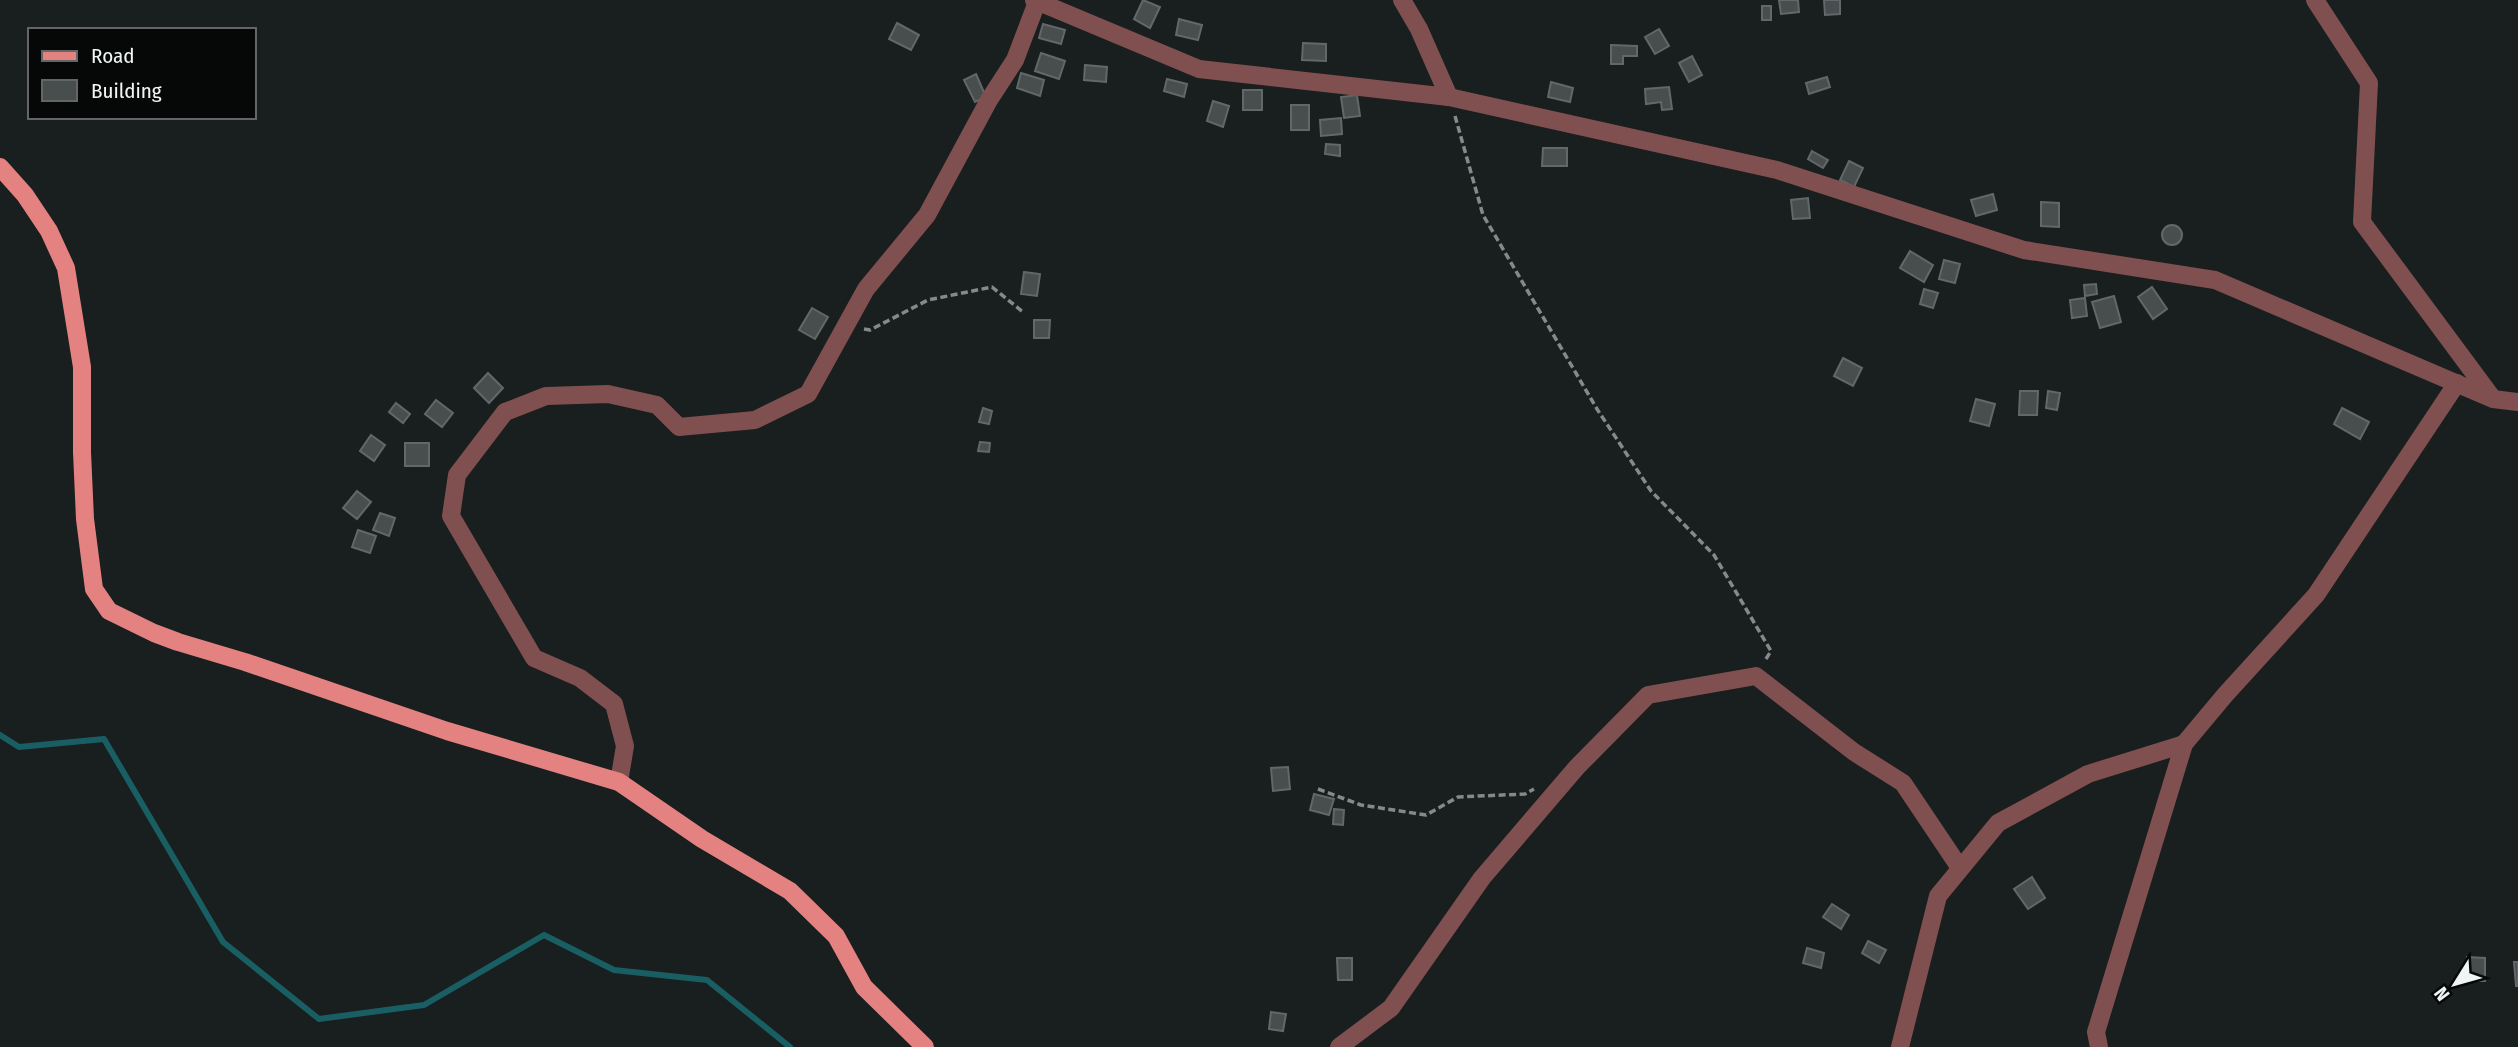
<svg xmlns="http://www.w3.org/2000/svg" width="2518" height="1047" viewBox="0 0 2518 1047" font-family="'Fira Sans Condensed',sans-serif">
<rect width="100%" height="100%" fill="#191e1e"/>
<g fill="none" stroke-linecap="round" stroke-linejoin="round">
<path stroke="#195e63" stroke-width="6" d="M0,735L19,747L104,739L223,942L319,1019L424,1005L544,935L614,970L707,980L790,1047"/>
</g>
<g fill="#484d4e" stroke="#626869" stroke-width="2">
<path d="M1143,0L1160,7L1150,28L1134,19Z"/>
<path d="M1779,0H1798L1799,12L1781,14Z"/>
<path d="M1824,0H1840V14L1825,15Z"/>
<rect x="1762" y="6" width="9" height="14"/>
<path d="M1179,19L1202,25L1198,40L1176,35Z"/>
<path d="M897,23L919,35L911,50L889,39Z"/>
<path d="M1043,24L1065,30L1061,44L1039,38Z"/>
<path d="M1659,29L1669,46L1655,54L1645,37Z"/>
<path d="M1303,43L1326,44V61L1302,60Z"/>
<path d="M1611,45L1637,46V56H1623V64H1611Z"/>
<path d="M1041,53L1065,61L1059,79L1035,71Z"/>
<path d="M1692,56L1702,75L1689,82L1679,63Z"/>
<path d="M1085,65L1107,67L1106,82L1084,80Z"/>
<path d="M1021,73L1044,80L1040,96L1017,88Z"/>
<path d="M976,74L986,97L975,102L964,80Z"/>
<path d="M1827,77L1830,87L1809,94L1806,83Z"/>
<path d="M1167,79L1187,84L1184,97L1164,91Z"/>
<path d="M1551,82L1573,88L1570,102L1548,97Z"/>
<path d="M1669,87L1672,109L1662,110L1661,102L1646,104L1645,89Z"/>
<rect x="1243" y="90" width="19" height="20"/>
<path d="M1357,95L1360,116L1344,118L1341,97Z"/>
<path d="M1213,101L1229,106L1223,127L1207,121Z"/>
<rect x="1291" y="105" width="18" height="25"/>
<path d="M1341,118L1342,134L1321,136L1320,120Z"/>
<path d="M1326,144L1340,145V156L1325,154Z"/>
<path d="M1543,148H1567V166H1542Z"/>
<path d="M1812,151L1828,160L1823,168L1808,159Z"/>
<path d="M1849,161L1863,168L1854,187L1840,180Z"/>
<path d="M1993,194L1997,210L1976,216L1971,200Z"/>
<path d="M1808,198L1810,218L1793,219L1791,200Z"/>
<path d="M2041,202L2059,203V227L2041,226Z"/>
<circle cx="2172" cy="235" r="10"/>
<path d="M1910,251L1933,265L1924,282L1900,268Z"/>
<path d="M1944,260L1960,264L1955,283L1939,279Z"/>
<path d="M1024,272L1040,274L1037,296L1021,294Z"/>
<path d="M2096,284L2097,294L2085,296L2084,285Z"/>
<path d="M2152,287L2167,309L2153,319L2138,297Z"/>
<path d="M1924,289L1938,293L1933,308L1920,304Z"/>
<path d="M2114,296L2121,322L2100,328L2092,302Z"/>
<path d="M2085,298L2087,316L2072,318L2070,300Z"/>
<path d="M812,308L828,317L815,339L799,330Z"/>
<path d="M1034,320H1050L1049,338H1034Z"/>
<path d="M1843,358L1862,368L1853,386L1834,376Z"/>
<path d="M488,373L503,388L489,403L474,388Z"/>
<path d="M2020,391H2038L2037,415H2019Z"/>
<path d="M2048,391L2060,393L2057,410L2046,408Z"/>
<path d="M1976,399L1995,404L1989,426L1970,421Z"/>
<path d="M436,400L453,413L442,427L425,414Z"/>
<path d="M396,403L410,414L403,423L389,412Z"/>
<path d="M983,408L992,411L989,424L979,422Z"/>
<path d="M2342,408L2369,422L2360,439L2334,424Z"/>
<path d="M371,435L385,445L374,461L360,451Z"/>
<path d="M980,442L990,443L989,452L978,451Z"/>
<rect x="405" y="443" width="24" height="23"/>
<path d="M357,491L371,502L357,519L343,508Z"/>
<path d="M380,513L395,518L389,536L373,530Z"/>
<path d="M358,530L376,536L370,553L352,547Z"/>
<path d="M1288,767L1290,789L1273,791L1271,768Z"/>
<path d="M1314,794L1334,799L1329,815L1310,810Z"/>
<path d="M1334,809L1344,810L1343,825L1333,824Z"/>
<path d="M2032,877L2045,898L2028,909L2014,889Z"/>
<path d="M1832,904L1849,915L1841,929L1823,917Z"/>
<path d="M1868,941L1886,950L1879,963L1862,953Z"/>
<path d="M1807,948L1824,953L1821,968L1803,963Z"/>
<path d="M2467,957L2485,958V981H2466Z"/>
<path d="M1337,958H1352V980H1338Z"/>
<path d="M2514,962H2518V986H2516Z"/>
<path d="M1271,1012L1286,1014L1283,1031L1269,1029Z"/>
</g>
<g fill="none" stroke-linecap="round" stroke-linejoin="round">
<g stroke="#858989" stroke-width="3.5" stroke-dasharray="7 3.5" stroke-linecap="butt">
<path d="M1455,116L1483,215L1597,409L1651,491L1714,555L1771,651L1764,662"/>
<path d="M864,329L870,330L928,300L992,287L1023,312"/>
<path d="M1318,789L1361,805L1426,815L1458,797L1525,794L1534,789"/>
</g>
<g stroke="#805050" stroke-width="18">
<path d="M1034,0L1199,69L1449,97L1777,170L2024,250L2215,280L2493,399L2518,402"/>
<path d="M1402,0L1419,29L1449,97"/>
<path d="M2315,0L2369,83L2362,222L2491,396"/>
<path d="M619,782L625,746L614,704L580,678L534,658L451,516L457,475L505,412L546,396L608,394L657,405L679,427L755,420L808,394L866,289L927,215L989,100L1015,60L1037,2"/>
<path d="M1339,1047L1391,1008L1482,878L1577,767L1648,695L1756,676L1854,752L1903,783L1960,868"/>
<path d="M1900,1047L1938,896L1998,823L2088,774L2184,744"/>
<path d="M2099,1047L2096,1032L2184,744L2225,695L2316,595L2457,383"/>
</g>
<path stroke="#e48282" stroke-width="18" d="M0,167L25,195L49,231L66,268L82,367V452L85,519L94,589L109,611L154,633L178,642L245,662L447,731L619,782L702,839L790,891L836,936L864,987L925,1047"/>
</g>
<rect x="28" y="28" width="228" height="91" fill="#060808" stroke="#646666" stroke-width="2"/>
<rect x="42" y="51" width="35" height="10" fill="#e48282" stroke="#646666" stroke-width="2"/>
<text x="91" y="63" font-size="21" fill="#f0f4f4">Road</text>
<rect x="42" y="80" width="35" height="21" fill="#484d4e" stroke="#646666" stroke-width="2"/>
<text x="91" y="98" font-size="21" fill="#f0f4f4">Building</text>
<g transform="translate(2455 984) rotate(233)" stroke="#060808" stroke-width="5" paint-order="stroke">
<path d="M0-5L12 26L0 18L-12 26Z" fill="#f0f4f4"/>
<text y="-10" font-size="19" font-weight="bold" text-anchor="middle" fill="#f0f4f4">N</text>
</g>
</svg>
